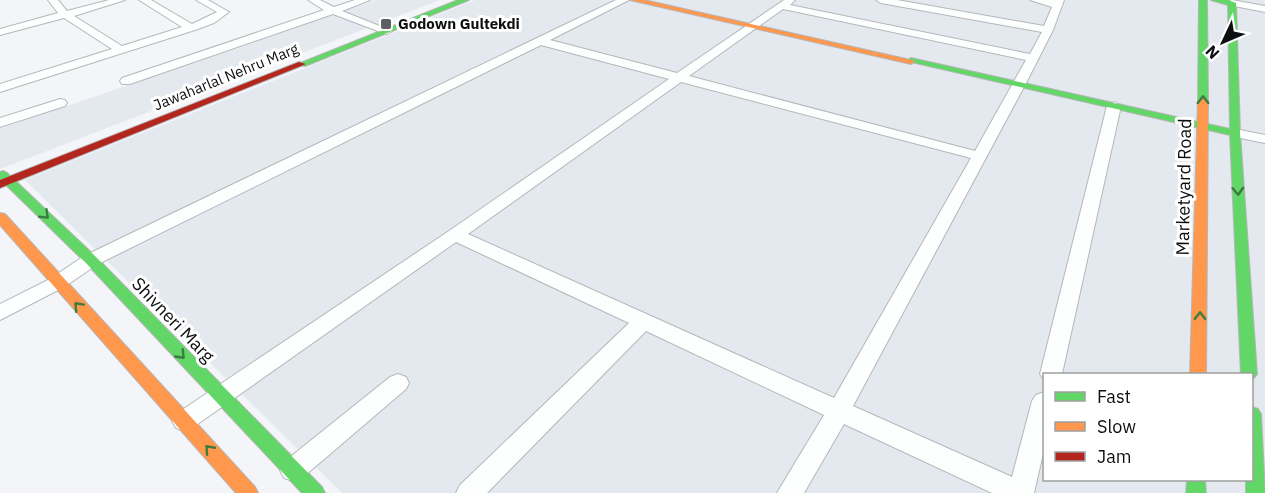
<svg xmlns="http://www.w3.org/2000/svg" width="1265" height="493" viewBox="0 0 1265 493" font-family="'IBM Plex Sans',sans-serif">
<rect width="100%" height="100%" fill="#f4f5f8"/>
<g fill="#e4e8ef" fill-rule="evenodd">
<path d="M376,0H440L0,169V129Z"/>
<path d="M475,0H1265V493H342L25,180ZM1044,374H1252V480H1044Z"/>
</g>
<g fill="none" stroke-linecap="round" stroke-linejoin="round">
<defs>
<g id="street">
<path d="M48,0H58L67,11L109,0H125L74,16L122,46L182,27L139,0H151L192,24L217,12L196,0H208L229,12L214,23L195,30L0,92V84L112,49L64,18L0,35V29L58,13Z"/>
<path d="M308,0H320L334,7L355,0H370L342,11L392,31L387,34L383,33L333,14L130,84H122L120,81L122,78L324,10Z"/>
<path d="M616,0H629L550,40L677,73L784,0H795L790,5L1030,54L1042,32L881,3L876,0H897L1044,26L1052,7L1030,0H1064L1053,30L1025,85L853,406L1012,477L1032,401L1036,395L1044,392V449L1034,493H992L844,424L804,493H777L824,415L646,331L487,493H456L460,485L629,323L456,242L192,428L184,431L176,428L172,421L176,414L449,231L669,79L541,45L98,264L64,287L0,320V304L50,279L84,256ZM783,9L1026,60L975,151L689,76ZM681,82L971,158L834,398L468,234Z"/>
<path d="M1232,0L1265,6V12L1229,5V1Z"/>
<path d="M60,99L65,100L67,103L65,106L0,127V118Z"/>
<path d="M1114,102L1121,106L1062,374H1044V380L1040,374L1107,106Z"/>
<path d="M1235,129L1265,135V143L1230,136L1228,133L1230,130Z"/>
<path d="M398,374L406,377L409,383L406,389L302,478L293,481L284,478L280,470L284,462L390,377Z"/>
</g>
<g id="fast">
<path d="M458,0H469L305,66L298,64Z"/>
<path d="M1199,0H1207L1208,100L1203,103L1198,100Z"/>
<path d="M1211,0H1228L1236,3L1240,133L1257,374L1252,380V374H1241L1230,135L907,61L911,58L1230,129L1228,5Z"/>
<path d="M3,171L7,173L96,257L322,487L325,493H302L86,263L0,179V172Z"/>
<path d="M1252,407L1258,409L1261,414L1265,493H1246V480H1252Z"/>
<path d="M1187,480H1205L1206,493H1186Z"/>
</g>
<g id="slow">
<path d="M630,0H644L915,61L911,64Z"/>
<path d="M1203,97L1208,100L1206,374H1190L1198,100Z"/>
<path d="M0,213L5,214L255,487L258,493H236L0,225Z"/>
</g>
<path id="jam" d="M299,62L306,64L0,188V180Z"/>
</defs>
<use href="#street" stroke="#b6b7b9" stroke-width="2"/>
<use href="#fast" stroke="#b6b7b9" stroke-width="2"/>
<use href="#slow" stroke="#b6b7b9" stroke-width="2"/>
<use href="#jam" stroke="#b6b7b9" stroke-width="2"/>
<use href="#street" fill="#fdfefe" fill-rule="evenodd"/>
<use href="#fast" fill="#63d668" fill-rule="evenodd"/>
<use href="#slow" fill="#ff974d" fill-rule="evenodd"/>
<use href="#jam" fill="#b3261e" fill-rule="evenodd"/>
</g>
<defs><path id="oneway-chevron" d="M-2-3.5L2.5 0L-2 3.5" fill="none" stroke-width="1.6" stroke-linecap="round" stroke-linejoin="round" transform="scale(1.5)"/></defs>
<g stroke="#3c7c40">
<use href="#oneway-chevron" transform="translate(1203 100) rotate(-90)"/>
<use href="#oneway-chevron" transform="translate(1238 191) rotate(87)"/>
<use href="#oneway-chevron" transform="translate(45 215) rotate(44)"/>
<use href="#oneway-chevron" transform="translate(78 306) rotate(-133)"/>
<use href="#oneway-chevron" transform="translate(1200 316) rotate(-89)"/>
<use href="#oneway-chevron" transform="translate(181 355) rotate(46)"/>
<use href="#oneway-chevron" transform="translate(209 449) rotate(-132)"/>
</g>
<rect fill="#5e5f61" stroke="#fff" stroke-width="2" x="380" y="18" width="12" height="12" rx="3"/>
<g text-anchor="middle" stroke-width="6" stroke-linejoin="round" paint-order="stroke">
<g font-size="15" font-weight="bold" fill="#0d0e0f" stroke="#fff" text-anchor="start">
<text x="398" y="29">Godown Gultekdi</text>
</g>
<g font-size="15" fill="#0d0e0f" stroke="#fff">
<text transform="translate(226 77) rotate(-22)" y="5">Jawaharlal Nehru Marg</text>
</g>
<g font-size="18" fill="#0d0e0f" stroke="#fff">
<text transform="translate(1184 187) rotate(-89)" y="6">Marketyard Road</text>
<text transform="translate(173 320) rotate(46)" y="6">Shivneri Marg</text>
</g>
</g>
<rect x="1043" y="373" width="210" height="108" fill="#ffffff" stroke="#9e9f9f" stroke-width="1.5"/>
<rect x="1055" y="392" width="30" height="9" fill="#63d668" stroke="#9e9f9f" stroke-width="1.5"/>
<text x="1097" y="403" font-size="18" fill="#0d0e0f">Fast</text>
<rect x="1055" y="422" width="30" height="9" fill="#ff974d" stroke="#9e9f9f" stroke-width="1.5"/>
<text x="1097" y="433" font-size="18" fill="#0d0e0f">Slow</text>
<rect x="1055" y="452" width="30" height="9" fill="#b3261e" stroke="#9e9f9f" stroke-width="1.5"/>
<text x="1097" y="463" font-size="18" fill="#0d0e0f">Jam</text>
<g transform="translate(1223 42) rotate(226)" stroke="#ffffff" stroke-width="4.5" paint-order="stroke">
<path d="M0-4.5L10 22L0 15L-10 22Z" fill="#0d0e0f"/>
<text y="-9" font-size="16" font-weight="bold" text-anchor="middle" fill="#0d0e0f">N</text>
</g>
</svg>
